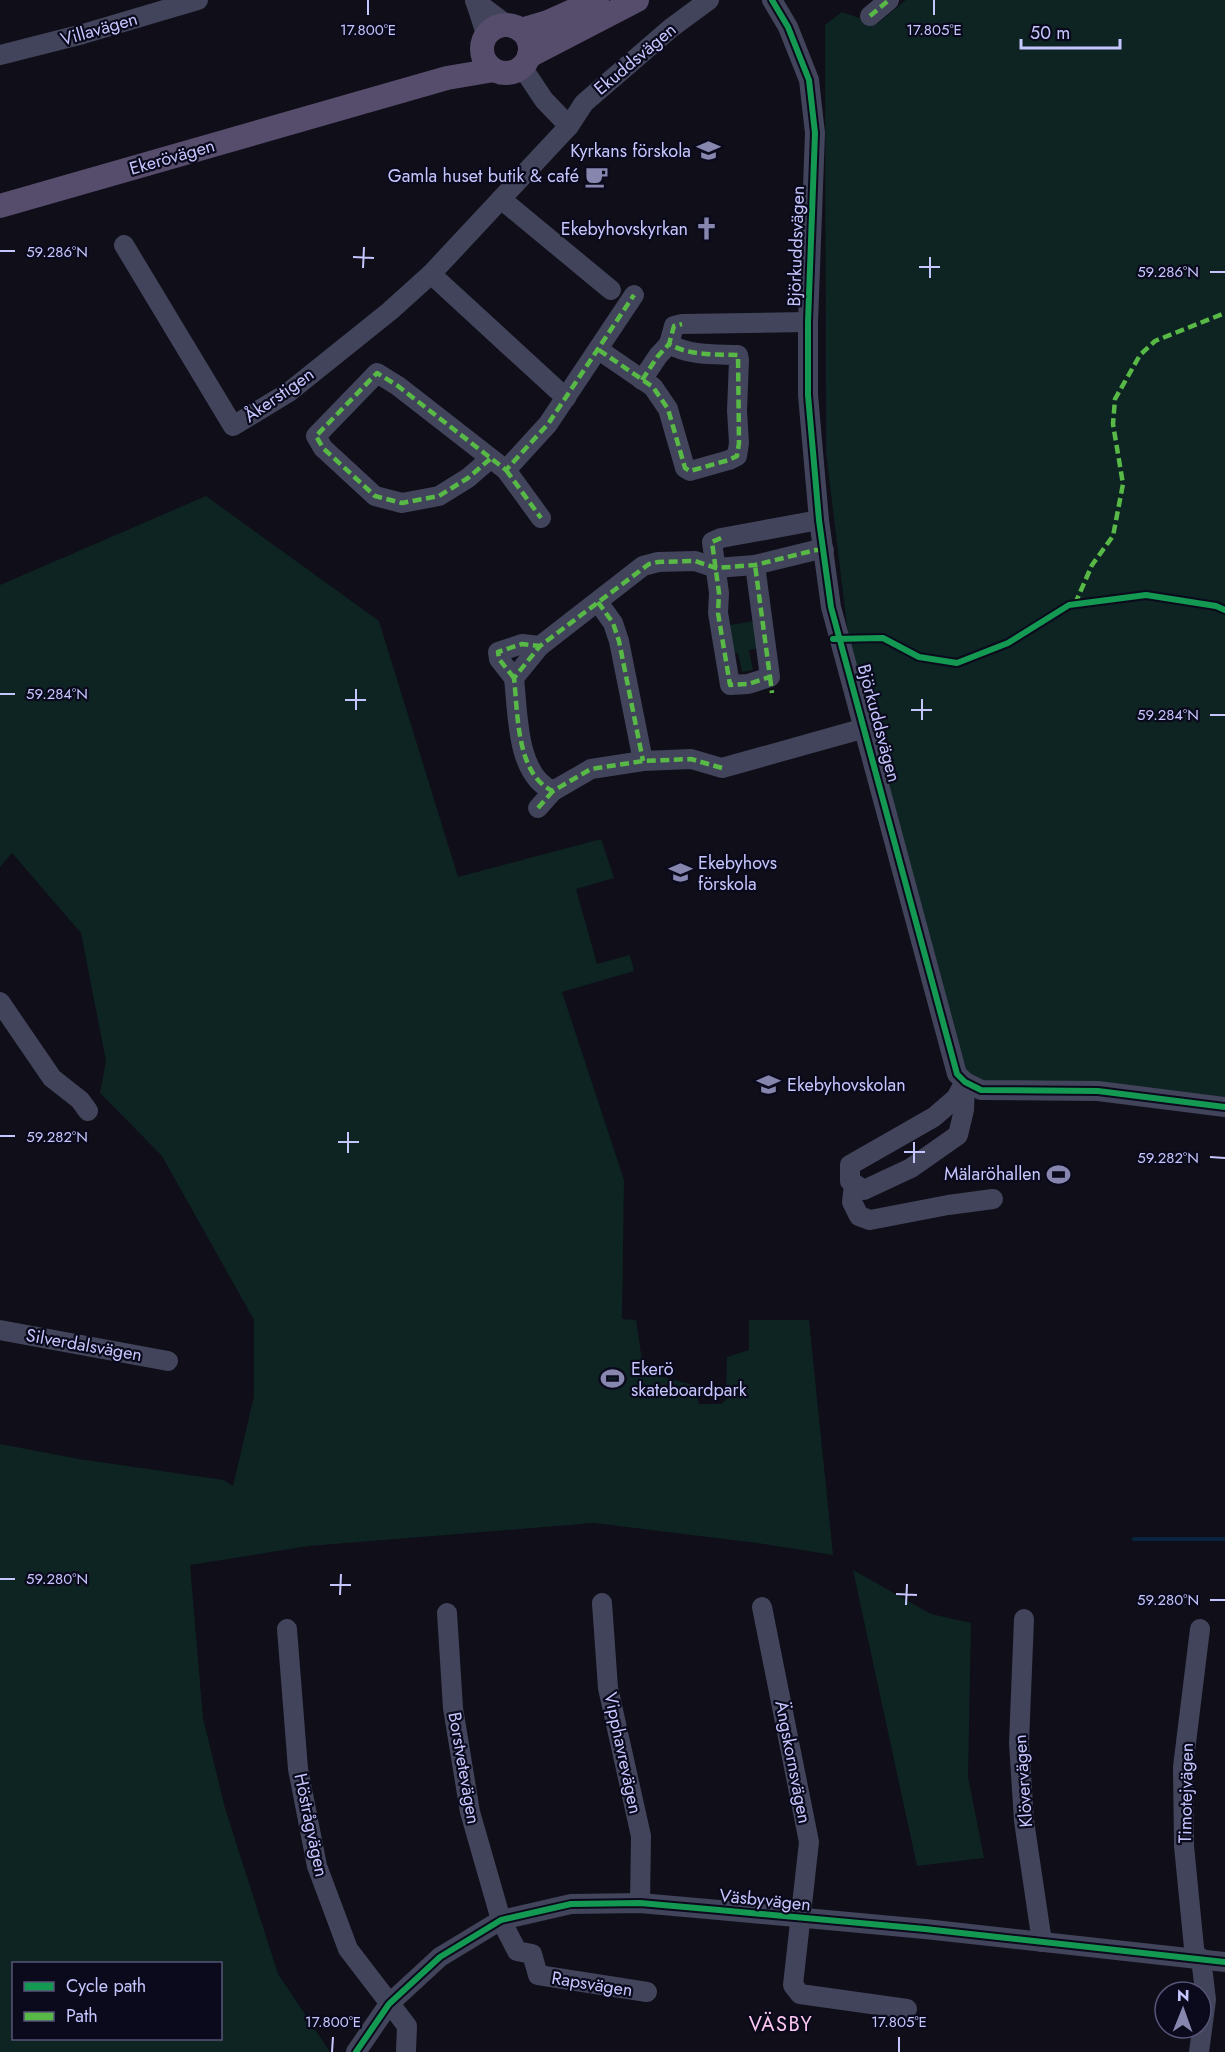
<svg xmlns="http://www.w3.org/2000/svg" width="1225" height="2052" viewBox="0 0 1225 2052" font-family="Jost,sans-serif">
<rect width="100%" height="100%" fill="#0f0e19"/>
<g fill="#0d2422" fill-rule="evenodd">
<path d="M906,0H1225V1101L987,1086L970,1077L959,1059L851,659L826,453L825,25L842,12L877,24Z"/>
<path d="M206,496L379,621L458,877L601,839L614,878L576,889L597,964L630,955L634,971L562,992L624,1180L622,1319L636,1320L643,1367L648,1373L694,1385L699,1404H721L728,1398L726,1390L727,1357L749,1350V1320H809L833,1555L757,1543L594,1523L309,1546L190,1565L203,1718L225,1808L278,1974L330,2052H0V1444L79,1459L224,1480L233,1486L254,1396V1320L162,1156L100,1093L106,1061L81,933L12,853L0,867V585ZM14,1964H220V2038H14Z"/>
<path d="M759,620L764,647L749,650L753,670L742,672L738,653L730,654L725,626Z"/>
<path d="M853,1570L931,1614L971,1623L968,1777L984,1858L917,1866Z"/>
</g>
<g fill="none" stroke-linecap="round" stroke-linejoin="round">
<path stroke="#09243e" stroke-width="4" d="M1134,1539H1225"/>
<g stroke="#41445a" stroke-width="20">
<path d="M475,0L486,34"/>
<path d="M772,0L788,27L809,80L815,133L808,322V395L819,520L831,607L957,1074L965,1082L981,1090L1098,1091L1225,1107"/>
<path d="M475,1L507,25"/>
<path d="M870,16L889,0"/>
<path d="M0,55L83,34L198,0"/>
<path d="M522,67L544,100L569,126"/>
<path d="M501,199L611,290"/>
<path d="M124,245L233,426L289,392L390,311L431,274L501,199L569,126L584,103L671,28L709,0"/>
<path d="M431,274L566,398"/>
<path d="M599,350L653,387L668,409L685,468L690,471L729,460L737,456L739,443L737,411L739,360L738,355C714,354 690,356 669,344L674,326L682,324L808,322"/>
<path d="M642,380L658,356L669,344"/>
<path d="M490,459L468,478L439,496L402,503L375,496L323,448L316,436L377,373L398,386L506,470L548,424L634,295"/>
<path d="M506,470L541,518"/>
<path d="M824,550H816L755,565L716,568L695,561L658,562L643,566L540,646L514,678C518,713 516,775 553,791L591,769L643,761L691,759L722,768L865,728"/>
<path d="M755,565L770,677L748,684L730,685L718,613L719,593L712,542L721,538L819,520"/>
<path d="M598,602L613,623L619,641L643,761"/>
<path d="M514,678L499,659L498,652L522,644L540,646"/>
<path d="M538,808L553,791"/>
<path d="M0,1002L52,1078L80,1100L88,1111"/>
<path d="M965,1082L964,1110L958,1135L911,1168L864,1190L850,1181V1165L934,1117L956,1098Z"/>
<path d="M854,1184L852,1202L859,1216L870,1220L948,1205L993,1199"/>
<path d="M0,1330L168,1361"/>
<path d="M602,1603L608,1688L641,1836L640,1903"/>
<path d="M762,1607L809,1842L793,1985L800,1994L907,2009"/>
<path d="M447,1613L453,1708L470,1812L501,1920L517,1951L532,1954L538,1975L647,1992"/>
<path d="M1024,1619L1019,1743L1024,1821L1042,1942"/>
<path d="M287,1629L298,1769L317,1866L348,1949L407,2026L406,2052"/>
<path d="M1195,1958L1184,1846L1183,1767L1200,1629"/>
<path d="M356,2052L389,2004L440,1957L501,1920L571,1904L640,1903L719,1910L925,1929L1225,1962"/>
<path d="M1199,2052L1206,2000L1201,1958"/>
</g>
<g stroke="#564d6d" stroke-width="24">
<circle cx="506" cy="49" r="24"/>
<path d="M521,30L548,22L597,0"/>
<path d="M529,56L637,0"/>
<path d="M0,206L447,78L494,70"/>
</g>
<g stroke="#58b947" stroke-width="4.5" stroke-dasharray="9 4.5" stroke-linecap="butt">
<path d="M870,16L889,0"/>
<path d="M599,350L653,387L668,409L685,468L690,471L729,460L737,456L739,443L738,355C714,354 690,356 669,344L674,326L682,324"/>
<path d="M642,380L658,356L669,344"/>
<path d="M490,459L468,478L439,496L402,503L375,496L323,448L316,436L377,373L398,386L506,470L548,424L634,295"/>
<path d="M506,470L541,518"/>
<path d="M721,538L712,542L719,593L718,613L730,685L748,684L770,677L755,565"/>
<path d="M598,602L613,623L619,641L643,761"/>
<path d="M1075,604L1092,565L1113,536L1123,484L1113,424L1115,399L1140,355L1155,341L1225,313"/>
<path d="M770,677L772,693"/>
<path d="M514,678L499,659L498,652L522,644L540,646"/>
<path d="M722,768L691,759L643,761L591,769L553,791C516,775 518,713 514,678L540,646L649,564L658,562L695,561L716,568L755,565L816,550H824"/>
<path d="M538,808L553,791"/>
</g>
<defs>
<g id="cycleway">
<path d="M772,0L788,27L809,80L815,133L808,322V395L819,520L831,607L957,1074L965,1082L981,1090L1098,1091L1225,1107"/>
<path d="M833,639L883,638L919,657L957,663L1008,643L1069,605L1146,595L1216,606L1225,610"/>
<path d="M356,2052L389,2004L440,1957L501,1920L571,1904L640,1903L719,1910L925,1929L1225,1962"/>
</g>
</defs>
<use href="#cycleway" stroke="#0b0a1d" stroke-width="10"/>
<use href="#cycleway" stroke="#139951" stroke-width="6"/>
</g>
<path fill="none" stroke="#c6c6ff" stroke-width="2" d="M368,15V0M934,15V0M0,251H15M353,257L374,258M919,267H940M363,268L364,247M1210,272H1225M930,278V257M0,694H15M345,700H366M356,710V689M911,710H932M1210,715H1225M922,720V699M0,1136H15M338,1142H359M904,1152H925M348,1153V1132M1210,1157L1225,1158M914,1163V1142M0,1579H15M330,1585H351M896,1594L917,1595M340,1595L341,1574M1210,1600H1225M906,1605L907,1584M332,2052L333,2037M899,2052V2037"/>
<defs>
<symbol id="school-bare" viewBox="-9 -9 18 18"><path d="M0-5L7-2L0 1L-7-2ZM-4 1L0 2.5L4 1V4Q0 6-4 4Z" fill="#8686ae" stroke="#0b0a1d" stroke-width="2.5" paint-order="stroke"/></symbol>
<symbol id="cafe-bare" viewBox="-9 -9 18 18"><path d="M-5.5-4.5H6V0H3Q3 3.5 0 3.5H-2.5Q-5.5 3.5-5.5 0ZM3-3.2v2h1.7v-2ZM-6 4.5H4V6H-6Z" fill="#8686ae" stroke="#0b0a1d" stroke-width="2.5" paint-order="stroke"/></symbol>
<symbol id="church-bare" viewBox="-9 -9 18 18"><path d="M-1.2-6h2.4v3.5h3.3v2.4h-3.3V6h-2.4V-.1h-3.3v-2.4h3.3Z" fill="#8686ae" stroke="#0b0a1d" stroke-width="2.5" paint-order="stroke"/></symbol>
<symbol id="stadium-bare" viewBox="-9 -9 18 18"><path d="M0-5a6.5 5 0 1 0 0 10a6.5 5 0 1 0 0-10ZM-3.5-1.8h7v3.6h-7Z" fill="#8686ae" stroke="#0b0a1d" stroke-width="2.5" paint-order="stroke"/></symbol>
</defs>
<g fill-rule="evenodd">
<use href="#school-bare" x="692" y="134" width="33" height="33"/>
<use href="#cafe-bare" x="580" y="160" width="33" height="33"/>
<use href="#church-bare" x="690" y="212" width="33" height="33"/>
<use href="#school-bare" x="664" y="856" width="33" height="33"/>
<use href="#school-bare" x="752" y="1068" width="33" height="33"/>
<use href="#stadium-bare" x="1042" y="1158" width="33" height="33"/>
<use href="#stadium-bare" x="596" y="1362" width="33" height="33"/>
</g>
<g text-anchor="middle" stroke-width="4.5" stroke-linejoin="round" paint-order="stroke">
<g font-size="18" fill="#c6c6ff" stroke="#0b0a1d">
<text transform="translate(99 29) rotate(-16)" y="6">Villavägen</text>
<text transform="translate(635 59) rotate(-40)" y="6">Ekuddsvägen</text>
<text transform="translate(172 157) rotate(-16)" y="6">Ekerövägen</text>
<text transform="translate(796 246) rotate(-88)" y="6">Björkuddsvägen</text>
<text transform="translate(279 395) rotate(-35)" y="6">Åkerstigen</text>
<text transform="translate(879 723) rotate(75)" y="6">Björkuddsvägen</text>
<text transform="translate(84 1345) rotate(10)" y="6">Silverdalsvägen</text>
<text transform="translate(623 1753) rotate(78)" y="6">Vipphavrevägen</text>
<text transform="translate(793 1762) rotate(79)" y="6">Ängskornsvägen</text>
<text transform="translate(464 1768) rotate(80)" y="6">Borstvetevägen</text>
<text transform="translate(1023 1781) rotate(-94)" y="6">Klövervägen</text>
<text transform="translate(1186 1793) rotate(-89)" y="6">Timotejvägen</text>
<text transform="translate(311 1825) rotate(78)" y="6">Höstrågvägen</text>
<text transform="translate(765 1900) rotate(6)" y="6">Väsbyvägen</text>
<text transform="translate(592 1984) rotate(9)" y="6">Rapsvägen</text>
</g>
<g font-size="18" fill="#c6c6ff" stroke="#0b0a1d" text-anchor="end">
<text x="691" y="157">Kyrkans förskola</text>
<text x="579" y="182">Gamla huset butik &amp; café</text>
<text x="688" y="235">Ekebyhovskyrkan</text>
<text x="698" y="869" text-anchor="start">Ekebyhovs<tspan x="698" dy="21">förskola</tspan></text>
<text x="787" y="1091" text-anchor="start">Ekebyhovskolan</text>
<text x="1041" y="1180">Mälaröhallen</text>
<text x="631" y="1375" text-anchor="start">Ekerö<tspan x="631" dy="21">skateboardpark</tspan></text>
</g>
<g font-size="20" letter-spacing="1.5" fill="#ffc8f1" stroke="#0b0a1d">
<text x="781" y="2031">VÄSBY</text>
</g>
</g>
<g font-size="15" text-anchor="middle" fill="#c6c6ff" stroke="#0b0a1d" stroke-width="4.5" stroke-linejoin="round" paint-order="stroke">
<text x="368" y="35">17.800°E</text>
<text x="934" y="35">17.805°E</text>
<text x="57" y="257">59.286°N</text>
<text x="1168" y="277">59.286°N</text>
<text x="57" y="699">59.284°N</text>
<text x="1168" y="720">59.284°N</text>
<text x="57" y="1142">59.282°N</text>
<text x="1168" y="1163">59.282°N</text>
<text x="57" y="1584">59.280°N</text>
<text x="1168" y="1605">59.280°N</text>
<text x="333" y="2027">17.800°E</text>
<text x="899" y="2027">17.805°E</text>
</g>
<rect x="12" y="1962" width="210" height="78" fill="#0b0a1d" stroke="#565577" stroke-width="1.5"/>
<rect x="24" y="1982" width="30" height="9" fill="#139951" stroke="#565577" stroke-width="1.5"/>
<text x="66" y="1992" font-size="18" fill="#c6c6ff">Cycle path</text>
<rect x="24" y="2012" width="30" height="9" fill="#58b947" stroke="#565577" stroke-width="1.5"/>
<text x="66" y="2022" font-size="18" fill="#c6c6ff">Path</text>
<g transform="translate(1183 2010) rotate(1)"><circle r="28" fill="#0b0a1d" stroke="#565577" stroke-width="1.5"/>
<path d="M0-4.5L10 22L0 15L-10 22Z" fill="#8686ae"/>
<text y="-9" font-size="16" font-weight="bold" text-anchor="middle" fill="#c6c6ff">N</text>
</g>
<path d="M1021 39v9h99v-9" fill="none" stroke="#c6c6ff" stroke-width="3"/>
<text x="1030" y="39" font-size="18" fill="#c6c6ff" stroke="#0b0a1d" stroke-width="4.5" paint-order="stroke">50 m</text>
</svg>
